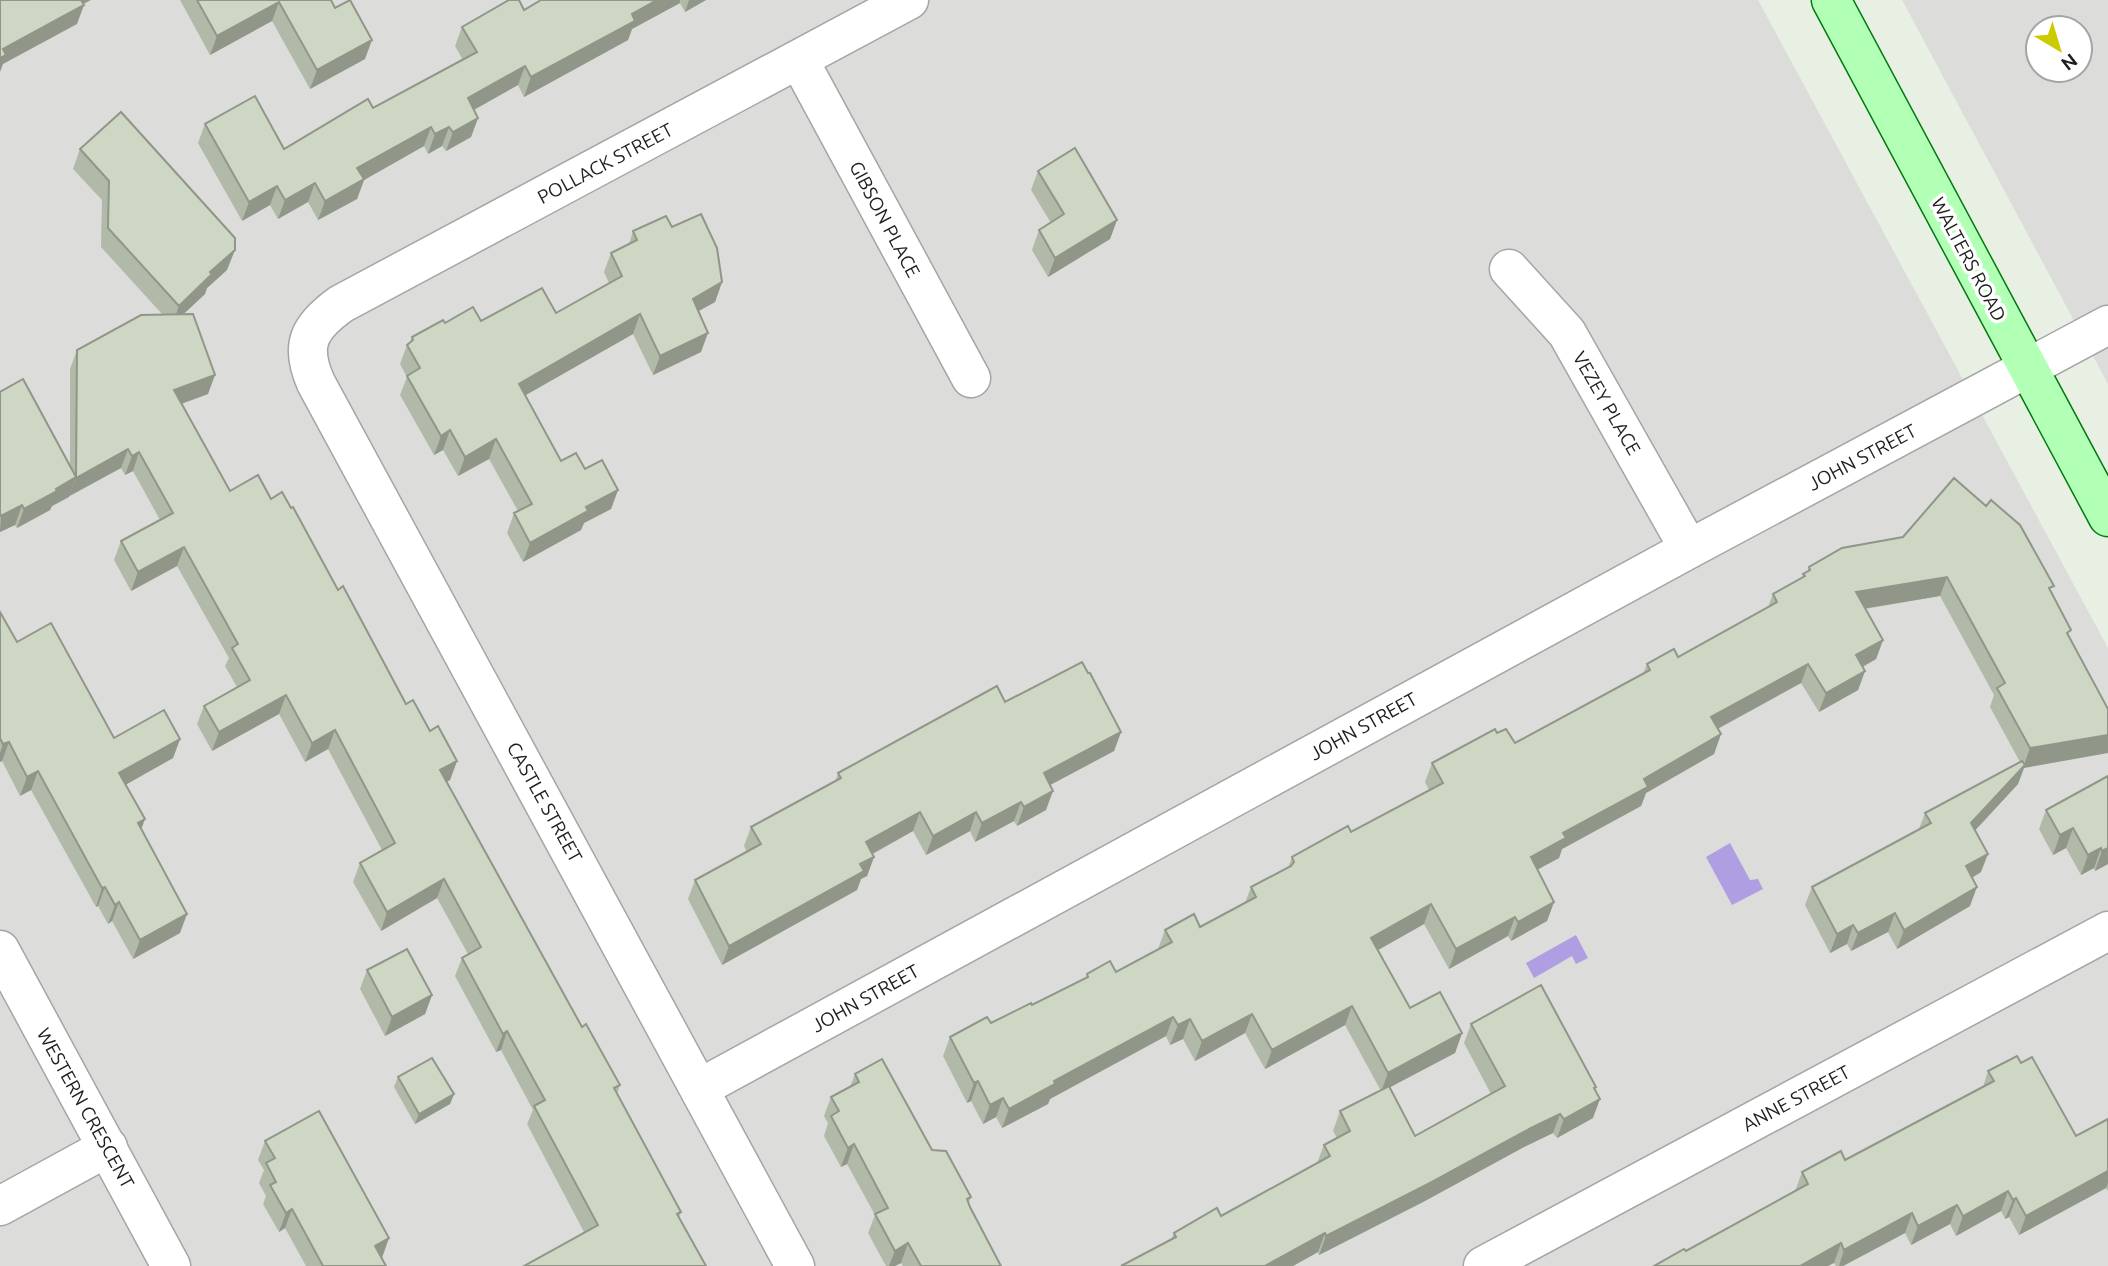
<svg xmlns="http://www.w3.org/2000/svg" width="2108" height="1266" viewBox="0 0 2108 1266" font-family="Ubuntu,sans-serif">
<rect width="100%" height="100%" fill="#e7f0e3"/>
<g fill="#dcdcdb" fill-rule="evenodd">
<path d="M0,0H1758L2108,648V1266H0Z"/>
<path d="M1902,0H2108V384ZM2038,28H2080V70H2038Z"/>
</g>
<g fill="#af9fe2">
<path d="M1730,843L1750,880L1758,879L1763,889L1732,905L1706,857Z"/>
<path d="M1576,935L1588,958L1576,964L1572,956L1534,978L1526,963Z"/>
</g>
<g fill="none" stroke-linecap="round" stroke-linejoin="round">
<defs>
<g id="street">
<path d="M799,60L971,378"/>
<path d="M1509,269L1567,333L1689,549"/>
<path d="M0,950L171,1266"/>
<path d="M700,1088L1689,549L2108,325"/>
<path d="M0,1206L108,1147"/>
<path d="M795,1266L316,383C299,345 309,327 341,304L909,0"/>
<path d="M1483,1266L2108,931"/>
</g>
<path id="secondary" d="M1831,0L2108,517"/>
</defs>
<use href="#street" stroke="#a5a5a5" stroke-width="41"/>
<use href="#secondary" stroke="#007a0e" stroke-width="41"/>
<use href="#street" stroke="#fff" stroke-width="38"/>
<use href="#secondary" stroke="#b2ffb6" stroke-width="38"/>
</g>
<g fill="#b1b9a8">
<path d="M180,0H331L365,59L310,89L272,21L210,55Z"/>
<path d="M541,0H706L685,12L680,3L632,29L628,40L524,97L518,85L474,110L478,118L471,137L446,151L442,146L428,154L424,146L364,180L357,199L318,220L308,202L278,219L270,205L242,221L198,143L205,124L284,149L373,108L463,60L455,46L462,27L524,10Z"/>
<path d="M80,149L227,270L207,288L205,294L183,314L208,394L181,404L230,491L271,499L338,590L406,704L457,761L450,780L447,782L582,1027L620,1085L617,1094L681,1212L679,1217L584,1232L527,1124L533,1110L501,1050L496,1052L455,976L462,958L468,954L437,898L381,931L353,882L360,863L382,850L328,749L305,762L279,714L212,751L197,724L204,706L237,687L225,666L229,658L177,566L131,591L114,560L121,541L160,520L133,471L125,475L121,468L52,506L50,510L17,528L15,525L0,532V392L70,465V369L77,350L162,314L101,247L102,200L73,169Z"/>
<path d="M1038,171L1117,220L1110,239L1048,277L1032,250L1039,230L1051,223L1031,190Z"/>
<path d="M672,227L722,282L715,302L698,311L701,352L653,375L633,334L525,395L561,461L585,469L618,490L611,509L584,523L581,530L523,562L507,533L514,513L518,511L489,459L458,476L443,450L434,455L400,395L407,377L400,364L407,345L410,343L412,337L445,323L481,321L556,313L609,283L604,272L611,253L629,244L633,231Z"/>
<path d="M1842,548L2052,593L2069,637L2018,784L1975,831L1981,872L1972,878L1970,906L1897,949L1888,932L1851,951L1847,944L1830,953L1805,905L1812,887L1919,829L1925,813L2020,762L1990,707L1994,695L1940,596L1865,609L1883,640L1876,659L1863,667L1865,671L1858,690L1819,712L1801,683L1718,729L1721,734L1714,754L1646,793L1641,806L1562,849L1559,858L1537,869L1554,902L1547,921L1511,941L1508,936L1449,969L1424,924L1378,950L1410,1008L1462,1033L1455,1053L1390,1087L1415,1136L1491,1094L1464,1043L1471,1024L1595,1090L1593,1118L1557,1138L1553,1133L1524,1147L1423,1202L1319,1255L1318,1252L1293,1266H1121L1171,1240L1174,1233L1221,1216L1317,1163L1324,1145L1337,1138L1333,1131L1340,1111L1381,1091L1345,1025L1265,1069L1245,1033L1195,1061L1183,1039L1170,1045L1166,1036L1050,1099L1048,1104L1002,1128L996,1117L983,1124L971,1101L967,1103L943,1056L950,1037L991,1023L1032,1005L1086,978L1087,974L1116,972L1158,949L1165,930L1200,927L1245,903L1251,887L1288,868L1292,857L1351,832L1429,790L1425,782L1432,763L1497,733L1515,743L1643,674L1647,664L1678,657L1768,607L1773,594L1802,578L1803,574L1807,572L1809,567Z"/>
<path d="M0,612L17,642L114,738L180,739L173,758L126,784L141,830L180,933L133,959L112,921L108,924L98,906L96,907L31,790L20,796L2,761L0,762Z"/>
<path d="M1121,732L1114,751L1050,785L1046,810L1017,826L1014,821L975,842L970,831L926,855L913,831L873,854L874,857L867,876L861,879L857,890L722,965L688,899L695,880L747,852L744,846L751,827L835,782L838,773Z"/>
<path d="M2108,776V864L2095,871L2094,868L2081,875L2066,848L2053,855L2039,829L2046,810Z"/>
<path d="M367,970L432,995L425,1014L385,1036L360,989Z"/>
<path d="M2021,1063L2076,1136L2108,1119V1191L2106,1188L2019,1235L2009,1217L2005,1219L2001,1211L1956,1236L1950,1224L1911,1245L1905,1233L1843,1266H1836L1834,1263L1686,1251L1795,1191L1802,1172L1845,1160L1983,1087L1988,1071Z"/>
<path d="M855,1074L932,1150L971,1197L968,1204L1001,1266H903L901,1263L895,1266H886L868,1233L875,1215L847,1164L841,1167L824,1136L828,1123L824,1116L831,1097L850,1087Z"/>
<path d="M398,1077L454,1094L450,1104L415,1124L394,1087Z"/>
<path d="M265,1141L382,1258L386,1266H306L285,1228L279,1232L263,1204L266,1196L259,1183L264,1170L258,1160Z"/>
</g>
<g fill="#909688">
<path d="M74,0H91L70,11Z"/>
<path d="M657,0H680V3L632,29L628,40L524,97L531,77L632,14Z"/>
<path d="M689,0H706L685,12Z"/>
<path d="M279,2L272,21L210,55L217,36Z"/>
<path d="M84,5L77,24L3,64L0,72V57L3,49Z"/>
<path d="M372,40L365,59L310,89L317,70Z"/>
<path d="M525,66L518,85L461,117L468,98Z"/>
<path d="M478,118L471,137L446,151L453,132Z"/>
<path d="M431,127L424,146L364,180L357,199L318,220L325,201L357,168Z"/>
<path d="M449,127L442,146L428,154L435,134Z"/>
<path d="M315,183L308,202L278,219L285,200Z"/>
<path d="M277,186L270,205L242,221L249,202Z"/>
<path d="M1117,220L1110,239L1048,277L1055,258Z"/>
<path d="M235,250L227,270L207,288L205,294L172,325L179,306L210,272Z"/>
<path d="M722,282L715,302L686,318L693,299Z"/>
<path d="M640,314L633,334L512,403L519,384Z"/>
<path d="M708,333L701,352L653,375L660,356Z"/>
<path d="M215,375L208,394L167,409L174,390Z"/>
<path d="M450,430L443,450L434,455L441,436Z"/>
<path d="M496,439L489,459L458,476L465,457Z"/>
<path d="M128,449L121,468L69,496L76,478Z"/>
<path d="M139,452L133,471L125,475L132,456Z"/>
<path d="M76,477L69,497L52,506L50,510L17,528L24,509Z"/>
<path d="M618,490L611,509L584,523L581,530L523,562L530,543L586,507Z"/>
<path d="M22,505L15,525L0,532L1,516Z"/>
<path d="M184,547L177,566L131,591L138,572Z"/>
<path d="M1947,577L1940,596L1849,611L1856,592Z"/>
<path d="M1883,640L1876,659L1849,674L1856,655Z"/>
<path d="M1808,664L1801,683L1704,736L1711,717Z"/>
<path d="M1865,671L1858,690L1819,712L1826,693Z"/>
<path d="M286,695L279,714L212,751L219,732Z"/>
<path d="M335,730L328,749L305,762L312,743Z"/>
<path d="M1121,732L1114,751L1037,792L1044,773Z"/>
<path d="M1721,734L1714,754L1646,793L1641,806L1562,849L1559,858L1524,877L1531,857L1563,833L1644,779Z"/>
<path d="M2108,735V753L2024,768L2018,784L1964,842L1971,823L2023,768L2030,748Z"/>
<path d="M180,739L173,758L113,792L119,773Z"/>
<path d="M9,742L2,761L0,762V753L3,744Z"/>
<path d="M457,761L450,780L434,789L440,770Z"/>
<path d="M38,771L31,790L20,796L27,777Z"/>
<path d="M1053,791L1046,810L1017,826L1024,807Z"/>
<path d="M1021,802L1014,821L975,842L982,823Z"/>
<path d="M920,812L913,831L859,861L866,842Z"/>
<path d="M976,812L970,831L926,855L933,836Z"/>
<path d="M145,819L138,838V823Z"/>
<path d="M2073,828L2066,848L2053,855L2060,835Z"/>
<path d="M2101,848L2094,868L2081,875L2088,855Z"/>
<path d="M2108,848V864L2095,871L2102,851Z"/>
<path d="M1988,854L1981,872L1959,885L1966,866Z"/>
<path d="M874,857L867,876L861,879L857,890L722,965L729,946Z"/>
<path d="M444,879L437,898L381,931L387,912Z"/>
<path d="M105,887L98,906L96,907L102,888Z"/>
<path d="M1977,887L1970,906L1897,949L1904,930Z"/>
<path d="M119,902L112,921L108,924L115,905Z"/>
<path d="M1554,902L1547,921L1511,941L1518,922Z"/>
<path d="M1431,904L1424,924L1364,958L1371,938Z"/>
<path d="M1895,913L1888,932L1851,951L1858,933Z"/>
<path d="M187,914L180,933L133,959L140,940Z"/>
<path d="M1515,917L1508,936L1449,969L1456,949Z"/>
<path d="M1853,925L1847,944L1830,953L1837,934Z"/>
<path d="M432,995L425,1014L385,1036L392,1017Z"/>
<path d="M1352,1006L1345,1025L1265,1069L1272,1050Z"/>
<path d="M1252,1014L1245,1033L1195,1061L1202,1041Z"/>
<path d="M1173,1017L1166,1036L1050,1099L1048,1104L1002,1128L1009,1109L1054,1081Z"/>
<path d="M1190,1019L1183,1039L1170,1045L1178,1025Z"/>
<path d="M507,1031L501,1050L496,1052L503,1034Z"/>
<path d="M1462,1033L1455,1053L1381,1092L1388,1073Z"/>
<path d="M978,1081L971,1101L967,1103L974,1083Z"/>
<path d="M1596,1087L1590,1105L1600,1099L1593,1118L1557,1138L1564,1119Z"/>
<path d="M454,1094L450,1104L415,1124L419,1114Z"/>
<path d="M1003,1098L996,1117L983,1124L990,1105Z"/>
<path d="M1560,1114L1553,1133L1524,1147L1423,1202L1319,1255L1326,1236L1531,1128Z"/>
<path d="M854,1144L847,1164L841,1167L848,1148Z"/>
<path d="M2108,1171V1183L2106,1188L2019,1235L2026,1216Z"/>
<path d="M2008,1191L2001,1211L1956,1236L1963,1216Z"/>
<path d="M2016,1198L2009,1217L2005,1219L2013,1200Z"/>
<path d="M1957,1205L1950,1224L1911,1245L1918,1226Z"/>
<path d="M292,1209L285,1228L279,1232L286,1213Z"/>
<path d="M1912,1213L1905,1233L1843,1266H1839L1844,1250Z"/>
<path d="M1325,1233L1318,1252L1293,1266H1265Z"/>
<path d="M389,1238L382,1258L375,1246Z"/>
<path d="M908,1243L901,1263L895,1266H889L895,1251Z"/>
<path d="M1841,1243L1834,1263L1828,1266H1800Z"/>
</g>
<g fill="#ced7c3" stroke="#909688" stroke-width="2">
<path d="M0,0H81L84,5L3,49L6,55L0,58Z"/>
<path d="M197,0H331L335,8L350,0L372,40L317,70L279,2L217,36Z"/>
<path d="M509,0H519L524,10L541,0H657L632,14L635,21L531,77L525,66L468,98L478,118L453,132L449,127L435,134L431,127L357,168L364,179L325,201L315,183L285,200L277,186L249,202L205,124L255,96L284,149L368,99L373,108L477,52L462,27Z"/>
<path d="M121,112L235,238V250L210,272L212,274L179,306L108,228L109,181L80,149Z"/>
<path d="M1075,148L1117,220L1055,258L1039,230L1064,214L1038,171Z"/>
<path d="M701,214L717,248L722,282L693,299L708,333L660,356L640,314L519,384L561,461L576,453L585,469L602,460L618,490L586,507L588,511L530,543L514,513L532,504L496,439L465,457L450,430L441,436L407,376L420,368L407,345L413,340L412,337L443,320L445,323L473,307L481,321L542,288L556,313L622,276L611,253L637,240L633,231L666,216L672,227Z"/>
<path d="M193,314L215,375L174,390L230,491L258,475L271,499L282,492L291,508L293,507L338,590L343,586L406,704L413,700L430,731L438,726L457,761L440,770L582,1027L586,1024L620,1085L614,1088L681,1212L677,1214L706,1266H524L598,1225L534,1106L545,1100L507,1031L503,1034L462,958L481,947L444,879L387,912L360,863L395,843L335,730L312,743L286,695L219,732L204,706L250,680L232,648L238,644L184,547L138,572L121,541L173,513L139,452L132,456L128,449L76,478L77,350L141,315Z"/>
<path d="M23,379L76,477L56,489L57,491L24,509L22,505L1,516L0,514V392Z"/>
<path d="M1954,478L1986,506L1991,500L2020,525L2054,586L2049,588L2071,630L2067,633L2108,709V735L2030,748L1997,688L2005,683L1947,577L1856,592L1883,640L1856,655L1865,671L1826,693L1808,664L1711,717L1721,734L1644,779L1648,787L1563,833L1566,838L1531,857L1554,902L1518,922L1515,917L1456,949L1431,904L1371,938L1410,1008L1440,992L1462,1033L1388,1073L1352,1006L1272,1050L1252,1014L1202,1041L1190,1019L1178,1025L1173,1017L1054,1081L1055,1084L1009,1109L1003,1098L990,1105L978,1081L974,1083L950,1037L987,1017L991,1023L1031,1003L1032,1005L1088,977L1087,974L1110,961L1116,972L1172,942L1165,930L1194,914L1200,927L1256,897L1251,887L1291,866L1294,862L1292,857L1348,826L1351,832L1443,783L1432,763L1495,729L1497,733L1506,729L1515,743L1650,670L1647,664L1674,649L1678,657L1777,602L1773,594L1805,576L1803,574L1810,570L1809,567L1842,548L1903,537Z"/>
<path d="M0,612L17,642L51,623L114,738L164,710L180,739L119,773L145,819L138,823L187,914L140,940L119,902L115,905L105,887L102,888L38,771L27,777L9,742L3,744L0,738Z"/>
<path d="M1082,662L1088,673H1090L1121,732L1044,773L1053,791L1024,807L1021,802L982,823L976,812L933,836L920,812L866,842L874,857L860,864L864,871L729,946L695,880L761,844L751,827L841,778L838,773L997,686L1005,702Z"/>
<path d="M2022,761L2025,765L1971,823L1988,854L1966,866L1977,887L1904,930L1895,913L1858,933L1853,925L1837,934L1812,887L1931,823L1925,813Z"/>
<path d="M2108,776V848L2102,851L2101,848L2088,855L2073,828L2060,835L2046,810Z"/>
<path d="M407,949L432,995L392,1017L367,970Z"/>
<path d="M1541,985L1596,1087L1594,1088L1600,1099L1564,1119L1560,1114L1531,1128L1430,1183L1326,1236L1325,1233L1265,1266H1121L1176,1237L1174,1233L1217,1208L1221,1216L1330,1156L1324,1145L1350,1131L1340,1111L1389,1086L1415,1136L1505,1086L1471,1024Z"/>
<path d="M2017,1056L2021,1063L2032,1057L2076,1136L2108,1119V1171L2026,1216L2016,1198L2013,1200L2008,1191L1963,1216L1957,1205L1918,1226L1912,1213L1844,1250L1841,1243L1800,1266H1654L1684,1249L1686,1251L1808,1184L1802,1172L1841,1151L1845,1160L1994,1081L1988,1071Z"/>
<path d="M432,1058L454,1094L419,1114L398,1077Z"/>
<path d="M882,1059L932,1150L946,1151L971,1197L967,1199L970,1207L1001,1266H921L908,1243L895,1251L875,1214L888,1208L854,1144L848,1148L831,1116L839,1111L831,1097L859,1082L855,1074Z"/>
<path d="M319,1111L389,1238L375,1246L386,1266H323L292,1209L286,1213L270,1185L276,1182L266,1163L275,1158L265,1141Z"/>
</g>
<g text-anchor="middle" stroke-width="7" stroke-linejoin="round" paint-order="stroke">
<g font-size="19" fill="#1e1e1e" stroke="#fff">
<text transform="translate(605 163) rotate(-28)" y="7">POLLACK STREET</text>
<text transform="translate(885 219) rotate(62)" y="7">GIBSON PLACE</text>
<text transform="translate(1969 259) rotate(62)" y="7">WALTERS ROAD</text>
<text transform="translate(1607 403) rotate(60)" y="7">VEZEY PLACE</text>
<text transform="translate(1862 457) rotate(-28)" y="7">JOHN STREET</text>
<text transform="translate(1363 726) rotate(-29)" y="7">JOHN STREET</text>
<text transform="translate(545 802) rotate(61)" y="7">CASTLE STREET</text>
<text transform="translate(865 998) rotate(-29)" y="7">JOHN STREET</text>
<text transform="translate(1796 1098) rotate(-28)" y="7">ANNE STREET</text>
<text transform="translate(86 1108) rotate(61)" y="7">WESTERN CRESCENT</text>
</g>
</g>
<g transform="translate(2059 49) rotate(142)"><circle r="33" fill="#ffffff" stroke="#a5a5a5" stroke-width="2"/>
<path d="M0-5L12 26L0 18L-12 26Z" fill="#cacc00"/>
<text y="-10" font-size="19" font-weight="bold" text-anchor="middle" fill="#1e1e1e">N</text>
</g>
</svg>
